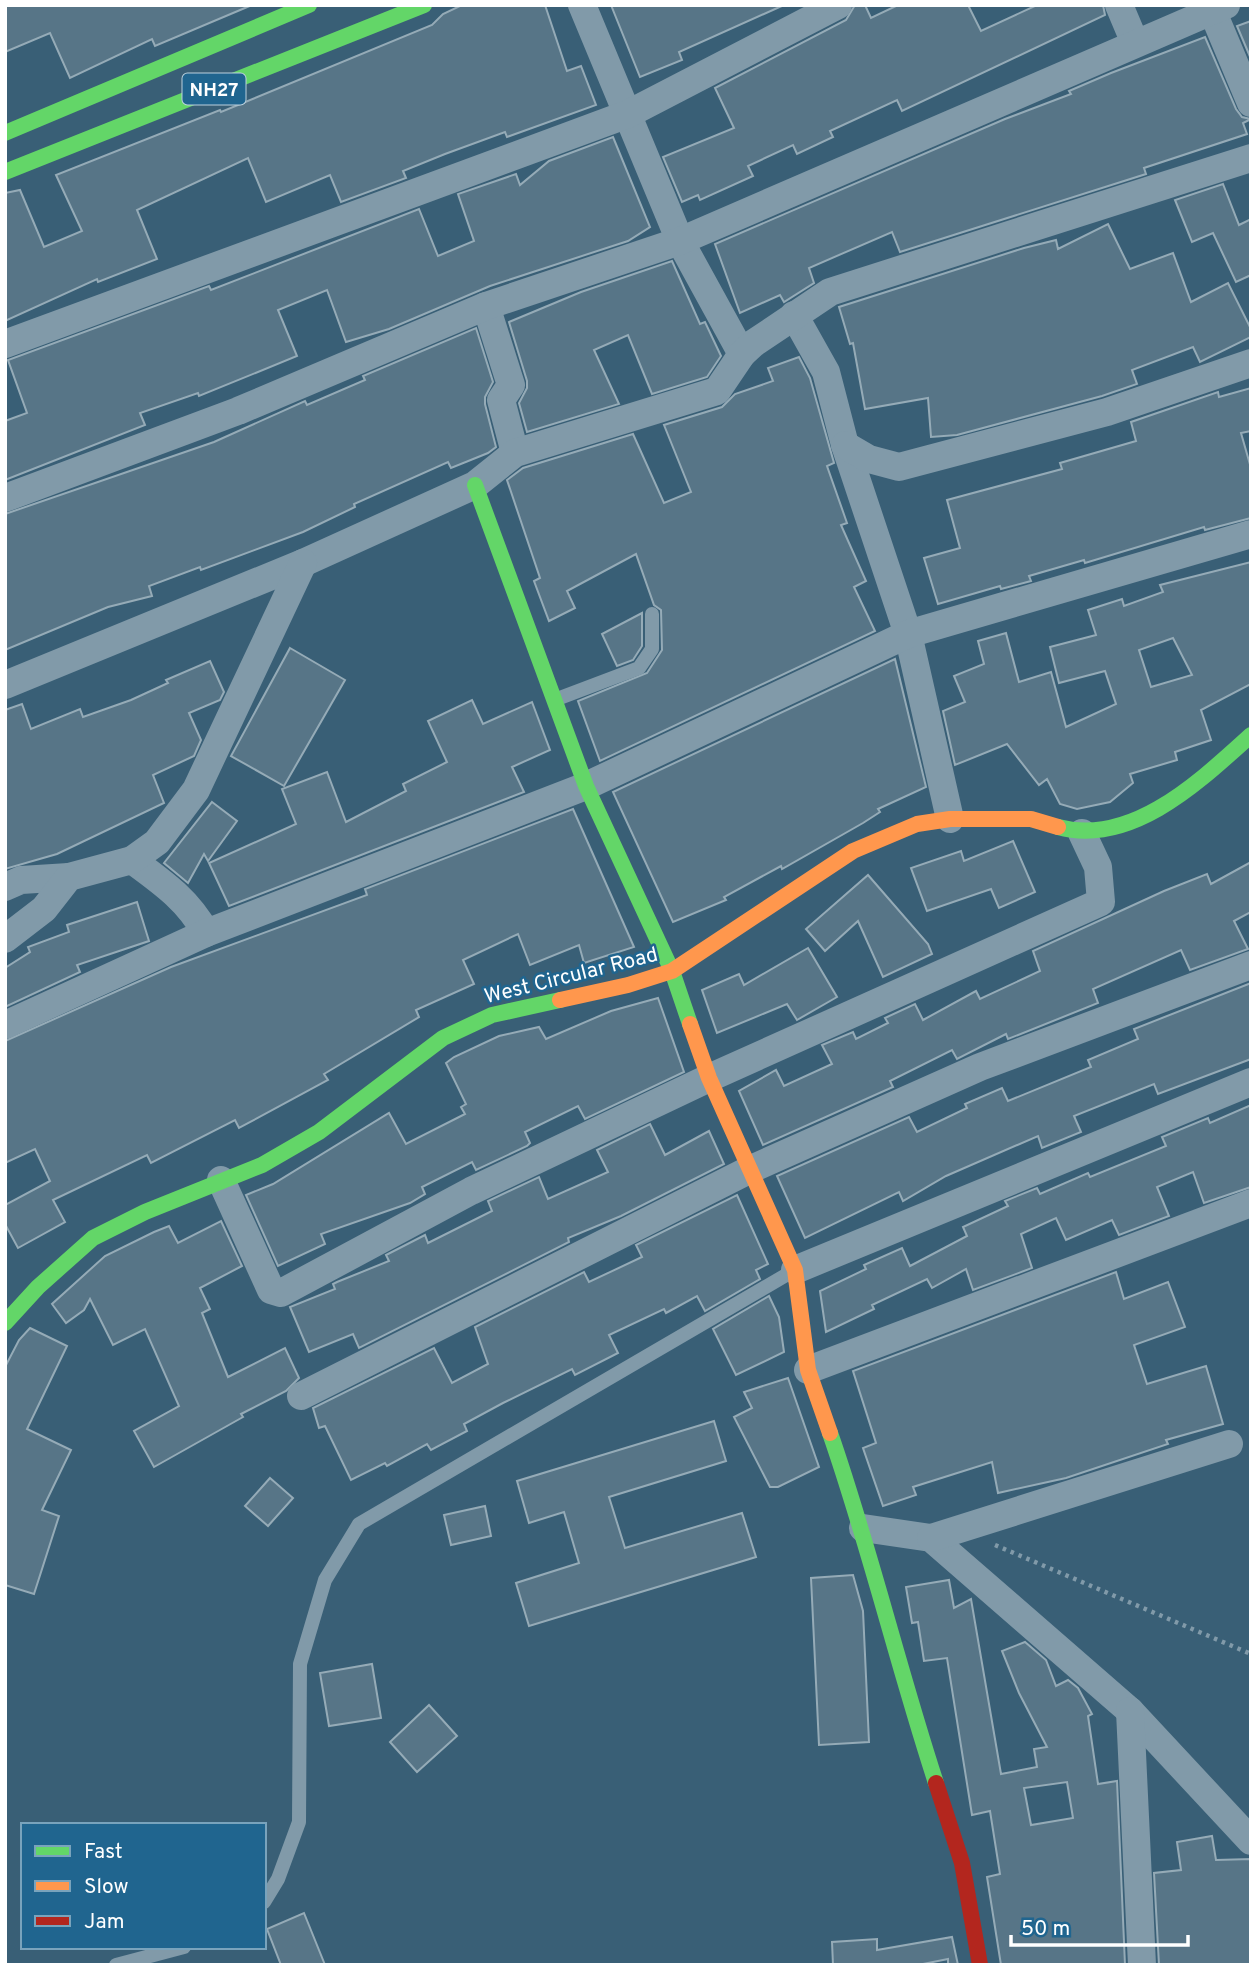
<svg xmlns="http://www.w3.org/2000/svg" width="1256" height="1970" viewBox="0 0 1256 1970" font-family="Overpass,sans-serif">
<rect width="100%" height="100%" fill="#395f76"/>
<g fill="#577587" stroke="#95abb7" stroke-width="2" fill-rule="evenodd">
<path d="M5,5H252L155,46L152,39L70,78L50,33L5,52Z"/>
<path d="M462,5H545L567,71L581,66L596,105L507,137L505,132L445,154L403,171L406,178L341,202L330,175L266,202L248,158L137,210L157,259L98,282L97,279L5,321V193L20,190L44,247L82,231L56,175L220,110L221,112L432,25L443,14Z"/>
<path d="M611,5H784L679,52L682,60L640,77Z"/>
<path d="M855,5H865L871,18L898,5H968L981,31L1037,5H1103L1105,15L902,111L897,100L830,131L833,137L797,154L793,145L748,166L753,176L700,200L698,195L682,202L663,157L734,128L715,88L846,20Z"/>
<path d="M1251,21V59L1237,26Z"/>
<path d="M1205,37L1236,109L1242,117L1251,119L1243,123L1247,134L1144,168L1146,174L900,252L892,232L809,268L814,283L784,302L780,295L740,313L715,244L1005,119L1071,94L1069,91L1111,73Z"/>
<path d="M613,137L650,227L628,241L490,286L389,329L346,342L327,290L278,310L297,356L199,396L198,393L140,413L145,425L5,480V421L27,413L8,360L209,286L211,290L419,209L438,256L474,241L458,194L516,174L520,185L549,161Z"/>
<path d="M1223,184L1239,225L1251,219V275L1236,282L1213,233L1192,242L1175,200Z"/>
<path d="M1108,224L1130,269L1173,253L1191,302L1228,283L1251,329V337L1200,362L1193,347L1132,370L1137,384L1102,396L957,435L931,437L928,398L865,409L853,343L850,344L839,307L1024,248L1056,240L1058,249Z"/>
<path d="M672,261L700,324L705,322L721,356L707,377L652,394L628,335L594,350L619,404L527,432L519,403L527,388V381L509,322L581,292Z"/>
<path d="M476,328L493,382L485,397V404L496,447L488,453L451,468L448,462L354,504L355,507L303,532L201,570L200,567L149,586L152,596L108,607L5,650V514L214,442L305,401L307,405L365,380L363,376Z"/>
<path d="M799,357L810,378L834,463L827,466L847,523L841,525L866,581L854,587L875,631L600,761L578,701L647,673L662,650L661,610L654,605L636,554L567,591L575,608L549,621L534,581L540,578L507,480L523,468L633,434L664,503L691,492L664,425L722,407L735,394L773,381L768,368Z"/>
<path d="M1251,388V431L1241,433L1251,468V518L1205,530L1204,527L1085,563L1084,560L1029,576L1031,581L1001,589L1000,586L938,604L924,558L960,548L947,500L1062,469L1060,463L1136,441L1131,422L1218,392L1219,397Z"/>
<path d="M1251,562V684L1201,710L1211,740L1175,752L1177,760L1130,774L1133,783L1110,802L1077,809L1060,804L1047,779L1039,785L1007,744L955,765L943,711L965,702L954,676L984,664L978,641L1006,633L1019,682L1051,672L1066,727L1116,704L1105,671L1059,683L1050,647L1096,635L1088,610L1122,599L1124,606L1163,592L1160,585ZM1173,638L1192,675L1151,687L1139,650Z"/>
<path d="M642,613V646L633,660L617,666L602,634Z"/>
<path d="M290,648L345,680L284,786L231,756Z"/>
<path d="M895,659L926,787L878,809L880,812L863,823L782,869L781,866L724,897L726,900L673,922L613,792Z"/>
<path d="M210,661L224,692L220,700L189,713L201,740L194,756L153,775L164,803L57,854L5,869V710L22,704L31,729L80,709L83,717L131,700L168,683L166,680Z"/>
<path d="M472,700L483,724L532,702L550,750L512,767L524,792L229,906L209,863L296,824L282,789L327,772L346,822L406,791L403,784L447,762L428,721Z"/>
<path d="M212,802L237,821L208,861L204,854L188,883L164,863Z"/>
<path d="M573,809L634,947L584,963L579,945L530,965L518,934L463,960L474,984L416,1010L419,1017L324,1074L328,1080L239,1128L235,1120L151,1163L147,1155L53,1200L65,1222L18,1248L5,1224V1205L50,1181L35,1149L5,1163V1041L171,967L367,895L365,889Z"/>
<path d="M1013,841L1035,892L999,908L991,889L927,911L911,868L961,851L964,861Z"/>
<path d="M1251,862V912L1234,921L1248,949L1190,970L1181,950L1093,989L1098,1003L1008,1039L1006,1034L957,1059L952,1050L890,1081L893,1087L763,1145L739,1091L776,1070L784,1086L832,1064L822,1045L853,1032L856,1039L888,1023L885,1018L915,1004L923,1020L976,991L980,999L1040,971L1033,951L1164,891L1207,874L1211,884Z"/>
<path d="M868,875L928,944L932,954L883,977L858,921L825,951L806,929Z"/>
<path d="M137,902L149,941L77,965L80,972L5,1007V968L30,952L28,947L69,932L67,925Z"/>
<path d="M808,948L837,997L797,1020L787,1004L717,1033L702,990L739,974L744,985Z"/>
<path d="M1251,983V1059L1158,1094L1154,1084L1074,1116L1081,1132L1042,1148L1038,1136L946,1176L903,1201L899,1192L805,1238L777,1176L909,1117L917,1132L967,1108L965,1104L1002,1088L1008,1101L1091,1067L1088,1060L1138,1039L1134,1029Z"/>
<path d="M658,998L684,1072L585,1119L578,1106L525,1132L530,1143L527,1146L476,1170L472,1162L422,1187L425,1194L410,1203L321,1234L325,1244L278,1266L246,1195L273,1184L389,1113L406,1144L465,1114L461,1107L466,1104L446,1063L454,1057L499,1036L539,1027L546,1039L611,1011Z"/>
<path d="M1251,1105V1187L1204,1203L1193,1172L1157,1187L1169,1216L1119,1235L1112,1220L1066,1240L1056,1218L1021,1234L1032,1268L973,1290L966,1269L932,1288L927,1279L872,1305L874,1309L826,1332L820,1291L866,1269L864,1265L902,1248L910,1266L967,1236L963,1227L1008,1206L1005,1201L1037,1188L1040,1194L1088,1173L1090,1177L1166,1146L1162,1137L1208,1118L1210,1123Z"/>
<path d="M650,1124L665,1155L709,1131L724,1164L621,1216L568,1238L569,1242L359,1348L353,1334L309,1352L290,1307L335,1289L333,1284L337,1282L389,1261L386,1255L425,1235L428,1243L492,1211L488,1201L539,1177L548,1199L608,1172L597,1150Z"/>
<path d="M737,1195L768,1264L756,1270L760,1279L705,1311L697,1296L666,1313L664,1309L609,1335L618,1353L575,1375L572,1369L503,1403L464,1424L467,1431L431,1450L427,1444L387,1466L385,1463L351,1480L325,1426L319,1428L313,1408L434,1348L452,1383L488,1364L475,1327L584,1272L589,1282L642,1257L636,1245Z"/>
<path d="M221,1221L242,1266L200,1288L210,1309L202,1313L228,1377L285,1348L299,1378L286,1391L241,1414L243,1417L154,1467L134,1431L179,1406L145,1329L113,1345L90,1299L84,1310L66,1323L52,1304L105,1256L154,1232L169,1226L178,1243Z"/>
<path d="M1116,1272L1124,1299L1168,1282L1185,1327L1134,1345L1147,1384L1206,1366L1223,1424L1166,1440L1168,1444L1066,1478L998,1493L992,1462L913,1487L916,1495L883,1506L863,1448L876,1443L853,1371Z"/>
<path d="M769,1296L779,1317L784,1352L736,1375L713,1329Z"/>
<path d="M30,1328L67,1346L27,1429L71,1450L42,1510L59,1516L34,1594L5,1585V1367L19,1340Z"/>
<path d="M788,1378L819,1467L778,1487H770L734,1417L752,1408L744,1392Z"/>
<path d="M714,1421L726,1461L609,1497L625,1548L742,1513L756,1557L529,1626L516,1583L579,1563L564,1512L529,1523L517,1481Z"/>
<path d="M270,1478L293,1498L268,1526L245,1506Z"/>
<path d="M485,1506L491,1536L451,1545L444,1515Z"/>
<path d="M853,1575L863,1611L869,1742L819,1745L811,1578Z"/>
<path d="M949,1580L954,1608L971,1599L1001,1774L1037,1767L1034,1749L1047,1747L1019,1693L1002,1651L1025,1642L1046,1660L1056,1686L1068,1680L1078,1688L1092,1714L1088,1716L1098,1784L1117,1781L1125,1965H1001L987,1877L1000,1874L990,1811L972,1815L947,1658L924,1661L918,1622L912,1623L906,1587ZM1067,1782L1073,1818L1031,1825L1024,1788Z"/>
<path d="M372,1664L381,1718L329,1726L320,1673Z"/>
<path d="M429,1705L457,1736L417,1772L390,1742Z"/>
<path d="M1212,1836L1216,1860L1251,1859V1965H1159L1154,1873L1181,1870L1177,1842Z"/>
<path d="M304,1913L325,1965H281L267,1929Z"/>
<path d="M952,1937L958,1965H948V1959L918,1965H833L832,1942L877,1939V1950Z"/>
</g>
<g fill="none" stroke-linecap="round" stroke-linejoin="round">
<path stroke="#819aa9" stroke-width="4.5" stroke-dasharray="3.5 5" stroke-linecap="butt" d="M995,1545L1251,1654"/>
<g stroke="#819aa9" stroke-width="14">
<path d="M557,699L639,668L652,649V614"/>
<path d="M264,1902L278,1879L299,1822L300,1664L325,1580L359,1524L793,1271"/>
<path d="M116,1965L184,1947"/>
</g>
<g stroke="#819aa9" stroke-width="28">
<path d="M582,5L680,241L742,354"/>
<path d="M1119,5L1135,43"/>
<path d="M1212,10L1251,103"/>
<path d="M486,306L511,385L501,400L515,453"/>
<path d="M794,315L826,372L845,445L908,634L950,819"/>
<path d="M5,344L628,114L838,5"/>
<path d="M845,445L869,459L899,467L1107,412L1251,363"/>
<path d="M5,498L238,411L486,306L680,241L1226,5"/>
<path d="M5,685L303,563L475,485L515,453L717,391L742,354L754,343L830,292L1251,158"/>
<path d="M132,860C162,882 188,900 206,933"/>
<path d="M5,887L21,880L69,877"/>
<path d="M5,939L44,909L69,877L132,860L157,842L196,790L303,563"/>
<path d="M5,1025L206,933L586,786L908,634L1251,534"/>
<path d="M221,1180L271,1290L281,1293L471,1191L709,1078L1101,902L1098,867L1082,833"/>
<path d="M795,1270L1251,1082"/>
<path d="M808,1370L1251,1203"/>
<path d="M301,1396L749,1170L980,1067L1251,965"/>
<path d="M863,1528L931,1538L1130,1711L1251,1841"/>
<path d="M931,1538L1229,1444"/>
<path d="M1130,1711L1142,1965"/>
</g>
<g stroke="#63d668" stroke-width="16">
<path d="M5,133L309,5"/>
<path d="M5,172L424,5"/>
<path d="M475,485L586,786L672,971L690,1024"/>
<path d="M1058,827C1132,847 1200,781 1251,735"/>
<path d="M5,1323L38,1287L93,1238L145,1212L262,1165L319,1132L443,1038L492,1015L560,1000"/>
<path d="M830,1433C870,1548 898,1667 936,1783"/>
</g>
<g stroke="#ff974d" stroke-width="16">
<path d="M560,1000L628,985L672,971L853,851L917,824L950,819H1031L1058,827"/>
<path d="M690,1024L709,1078L795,1270L808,1370L830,1433"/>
</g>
<path stroke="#b3261e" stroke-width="16" d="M936,1783L962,1863L980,1965"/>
</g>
<g text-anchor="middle" stroke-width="5" stroke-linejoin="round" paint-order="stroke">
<rect fill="#20658f" stroke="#bcd1dd" stroke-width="2" x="182.5" y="73.5" width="63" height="31" rx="5"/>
<g font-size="19" font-weight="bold" fill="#fff">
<text x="214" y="96">NH27</text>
</g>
<g font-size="21" fill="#fff" stroke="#20658f">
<text transform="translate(571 975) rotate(-14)" y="7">West Circular Road</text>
</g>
</g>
<rect width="1256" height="1970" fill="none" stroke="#ffffff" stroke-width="14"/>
<rect x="21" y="1823" width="245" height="126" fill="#20658f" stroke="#79a3bc" stroke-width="2"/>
<rect x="35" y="1846" width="35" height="10" fill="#63d668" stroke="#79a3bc" stroke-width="2"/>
<text x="84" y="1858" font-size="21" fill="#ffffff">Fast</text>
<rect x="35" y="1881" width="35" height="10" fill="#ff974d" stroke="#79a3bc" stroke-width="2"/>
<text x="84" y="1893" font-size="21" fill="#ffffff">Slow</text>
<rect x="35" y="1916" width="35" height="10" fill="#b3261e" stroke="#79a3bc" stroke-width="2"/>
<text x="84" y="1928" font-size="21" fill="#ffffff">Jam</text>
<path d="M1011 1935v10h177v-10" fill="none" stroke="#ffffff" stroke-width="3.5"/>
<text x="1021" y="1935" font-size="21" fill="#ffffff" stroke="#20658f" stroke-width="5" paint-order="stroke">50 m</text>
</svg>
